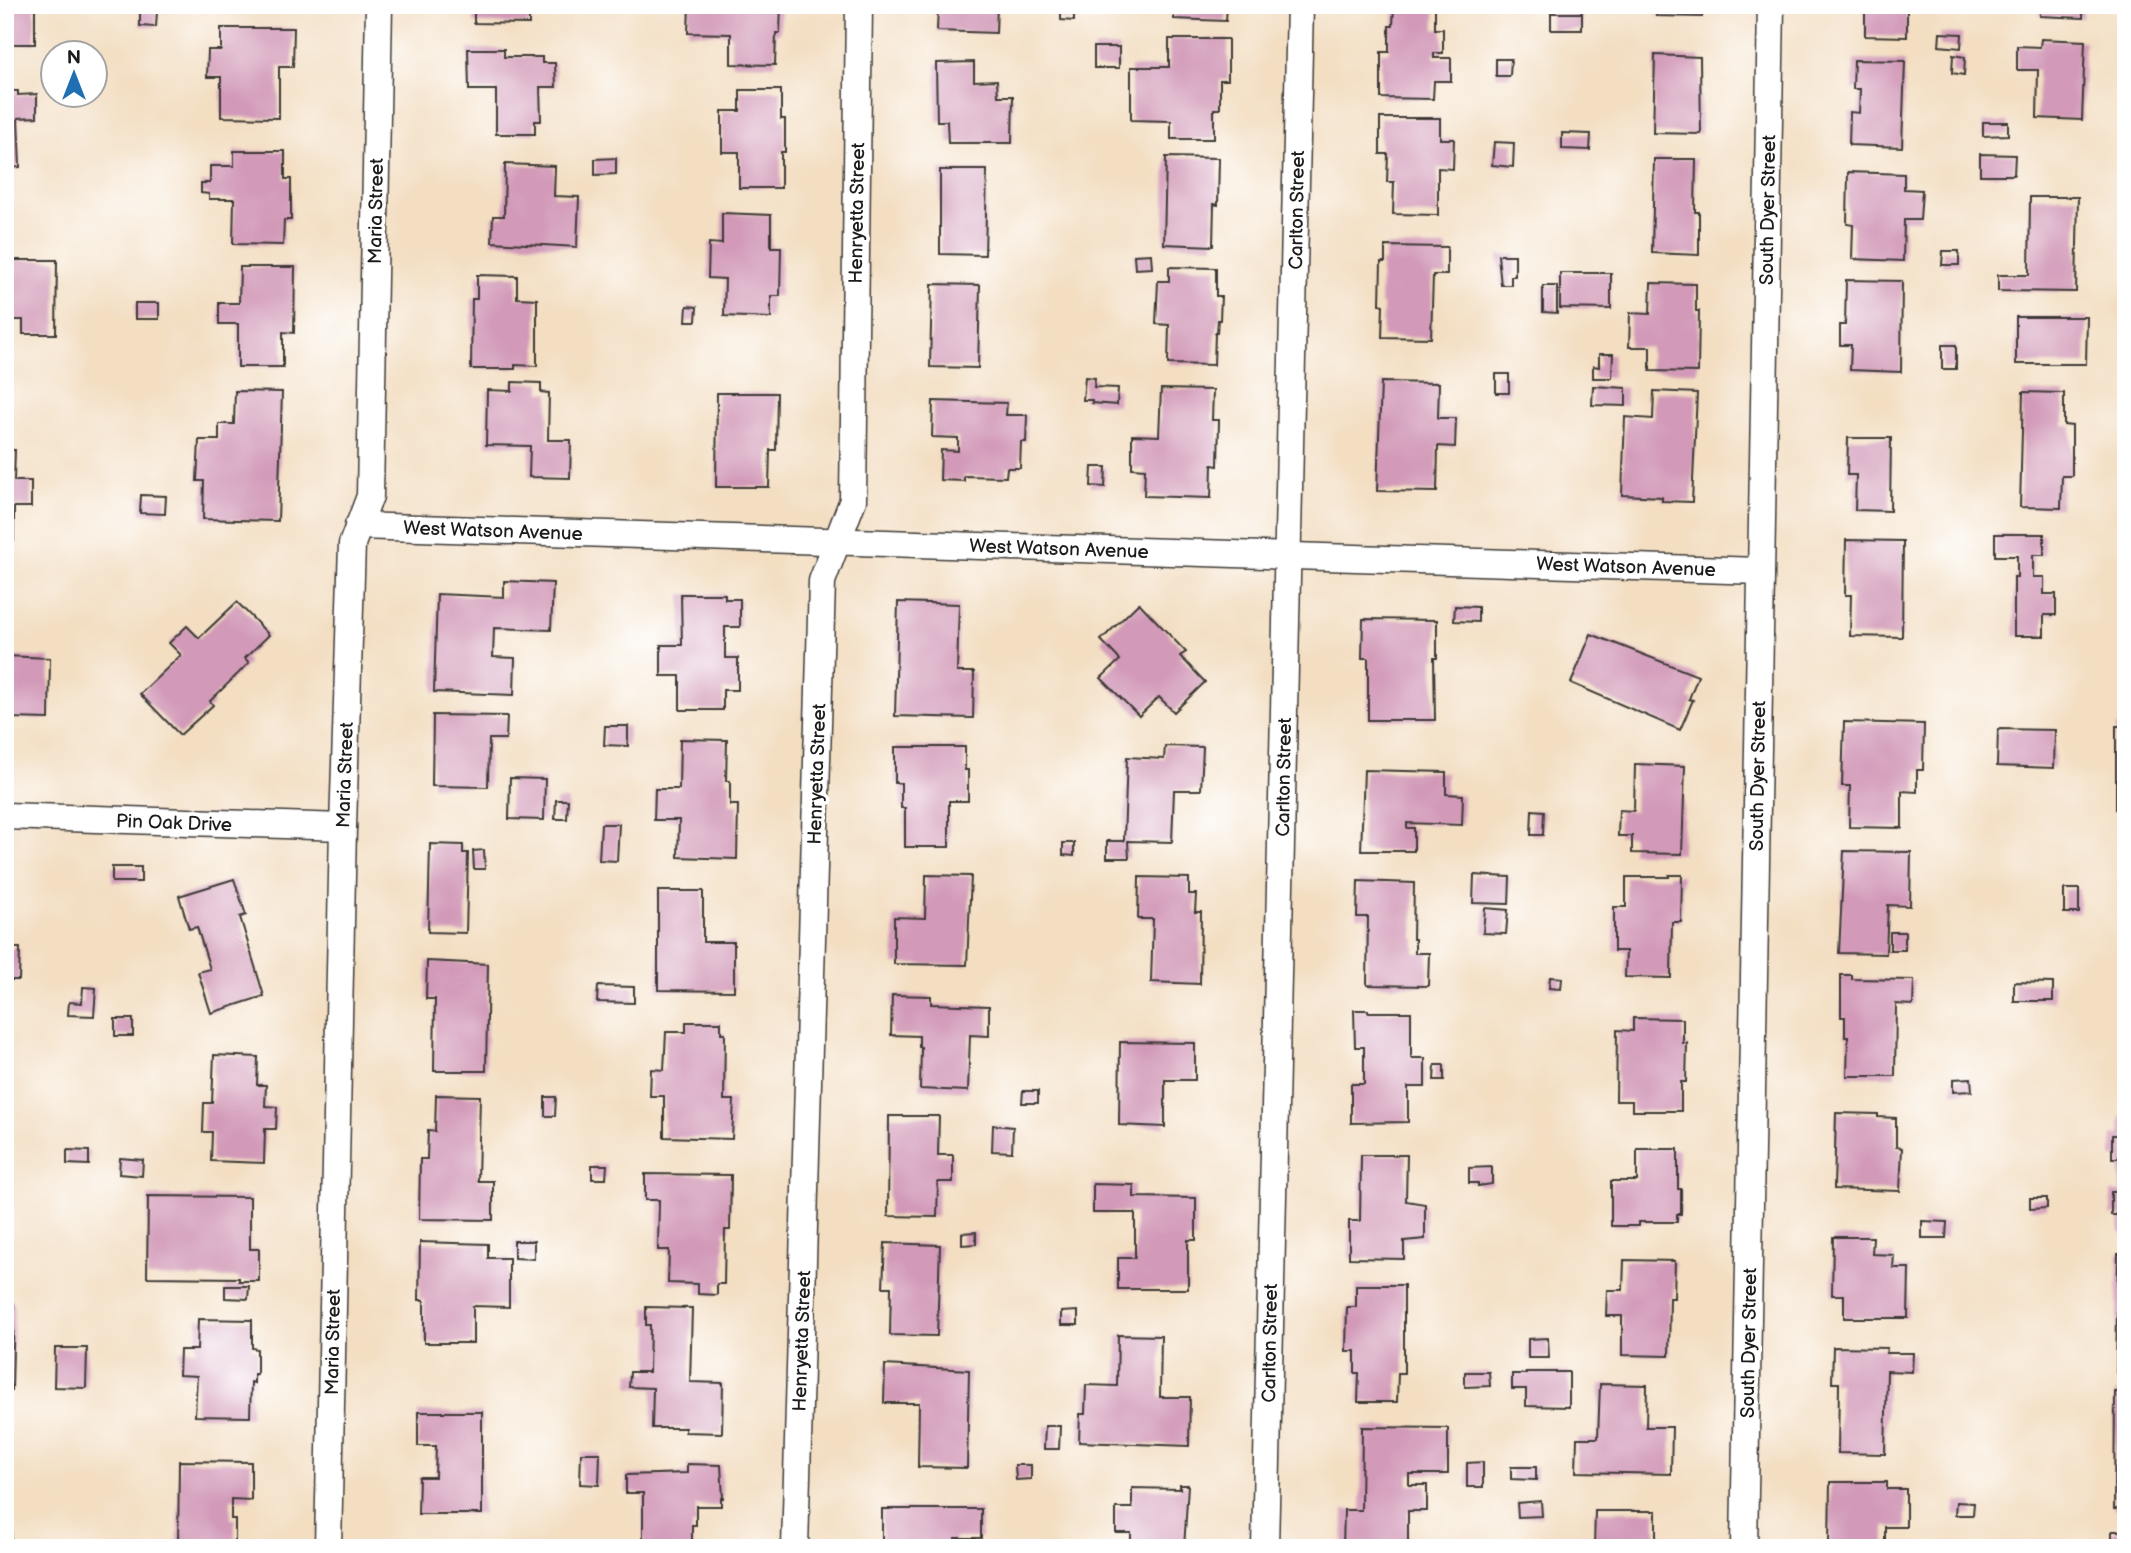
<svg xmlns="http://www.w3.org/2000/svg" width="2131" height="1553" viewBox="0 0 2131 1553" font-family="'Balsamiq Sans',sans-serif">
<rect width="100%" height="100%" fill="#fff"/>
<filter id="ink" filterUnits="userSpaceOnUse"><feTurbulence type="fractalNoise" baseFrequency=".0143" numOctaves="2"/><feDisplacementMap in="SourceGraphic" scale="14" xChannelSelector="R" yChannelSelector="G"/><feConvolveMatrix kernelMatrix="1 2 1 2 8 2 1 2 1" color-interpolation-filters="sRGB"/></filter>
<filter id="wash" filterUnits="userSpaceOnUse"><feTurbulence type="fractalNoise" baseFrequency=".00686" numOctaves="4" result="noise"/><feDisplacementMap in="SourceGraphic" scale="28" xChannelSelector="R" yChannelSelector="G"/><feGaussianBlur stdDeviation="1.57" result="paint"/><feColorMatrix in="noise" values="0 0 0 0 0 0 0 0 0 0 0 0 0 0 0 0 0 1.4 0 .05"/><feComposite in="paint" operator="in"/></filter>
<g filter="url(#wash)">
<rect width="100%" height="100%" fill="#f3dec2"/>
<g id="blocks">
<g fill="#d29ab8">
<rect x="5" y="5" width="30" height="39"/>
<path d="M474,5H529V24L474,23Z"/>
<path d="M689,5H781L780,33H776L775,65L731,64V34L688,33Z"/>
<path d="M938,5H997L996,33L937,31Z"/>
<path d="M1061,5H1074V21L1061,20Z"/>
<path d="M1174,5H1227L1226,21L1174,19Z"/>
<path d="M1394,5H1435V29H1443V53H1434V58H1451V81H1434L1433,99L1381,98V52H1389V26H1393Z"/>
<path d="M1656,5H1702V17L1656,16Z"/>
<path d="M1865,5H1907V37L1865,36Z"/>
<path d="M2040,5H2083V18L2040,16Z"/>
<path d="M140,11L157,12L156,27L140,26Z"/>
<rect x="1551" y="13" width="31" height="17"/>
<path d="M221,28H294L293,67H279V118L221,117V77H207L208,50H221Z"/>
<path d="M1940,33L1962,34L1961,48L1939,46Z"/>
<path d="M1169,39H1228V80H1220V109H1214V139H1171V121L1131,120V67H1169Z"/>
<path d="M2041,39L2085,41L2082,120L2037,118L2038,70H2017V46L2040,47Z"/>
<rect x="1094" y="47" width="25" height="21"/>
<path d="M468,49H504V57H542V63H555L556,87H540L541,121H535V134H496V90H469Z"/>
<path d="M1655,55L1700,57L1701,134L1653,133Z"/>
<path d="M1953,55L1965,57L1964,75L1952,73Z"/>
<path d="M1496,59H1511L1510,76H1496Z"/>
<path d="M1854,60L1905,61L1902,147L1849,145L1850,112L1859,113L1860,89H1853Z"/>
<path d="M974,62V81L997,80L998,96H1013L1012,143H948L947,121H937L936,63Z"/>
<path d="M740,90H781V119H785V152H781V188H739V152H722V111H740Z"/>
<path d="M5,91H18V95L37,94V117L18,118L20,167L5,168Z"/>
<path d="M1380,118H1440V139H1454L1453,169L1438,168V215L1393,214L1394,182H1387L1388,154H1380Z"/>
<path d="M1983,122H2008V135L1983,136Z"/>
<path d="M1562,133L1591,134L1590,150L1562,149Z"/>
<path d="M1494,142L1514,143L1513,167L1492,165Z"/>
<path d="M234,151H285V179H291V220H284L283,245L233,244L234,199H209V194L201,193V183H210V166H234Z"/>
<path d="M1980,154L2015,155L2014,175H1980Z"/>
<path d="M1166,157L1219,158L1218,205L1214,204L1213,246L1164,244Z"/>
<path d="M616,158V174L595,175V159Z"/>
<path d="M1654,159H1696L1695,212H1699V255L1652,253Z"/>
<path d="M505,164L555,166L554,196L579,197L577,247L492,242L493,216H504Z"/>
<path d="M940,170H987L985,255L940,254Z"/>
<path d="M1848,172L1904,174V189L1922,190L1920,220H1904L1903,261L1852,259L1853,225L1847,224Z"/>
<path d="M2030,197H2078L2076,292L1998,291V275H2029Z"/>
<path d="M722,213L771,215V247H781L780,296H771V318L724,316L725,279L708,278L709,243L722,244Z"/>
<path d="M1385,246L1447,247V275H1433L1431,338L1382,337L1383,305L1380,304L1381,262H1385Z"/>
<path d="M1943,251H1959V265H1942Z"/>
<path d="M1151,254L1152,268L1135,269L1134,255Z"/>
<path d="M1498,255H1515V276H1511V285H1501Z"/>
<path d="M5,260H57L56,334H23V320H12L11,367H5Z"/>
<path d="M240,267H295L294,333L283,332V367H238V324H219V303H239Z"/>
<path d="M1169,267L1216,268V296H1221L1220,320H1218L1217,333H1215L1214,365L1168,364L1169,325L1156,324L1158,281H1169Z"/>
<path d="M1560,273H1611V309L1560,308Z"/>
<path d="M477,275L517,276V298L537,299V366L515,365V369H471L472,299H477Z"/>
<path d="M1846,280L1902,281L1901,372L1850,370L1851,345H1840V325H1845Z"/>
<path d="M1651,283L1696,284V311H1699L1698,372L1650,371V347H1629L1630,313L1650,314Z"/>
<path d="M932,284L980,285L978,368L930,367Z"/>
<path d="M1543,286H1557V313L1543,312Z"/>
<rect x="135" y="303" width="24" height="16"/>
<path d="M687,306L697,307L696,321H686Z"/>
<path d="M2016,317H2087L2086,364H2016Z"/>
<rect x="1942" y="345" width="14" height="24"/>
<path d="M1599,354H1613L1612,378H1593V366L1599,367Z"/>
<rect x="1496" y="374" width="13" height="19"/>
<path d="M1085,377L1095,378L1094,387L1118,388L1117,405L1092,403V400H1083Z"/>
<path d="M512,382L541,383V392L549,393L548,440H571L570,478L529,477L530,446L486,445L487,390L512,391Z"/>
<path d="M1381,382L1439,383L1438,418H1456L1455,447L1438,446L1437,492L1377,491Z"/>
<path d="M1593,386L1626,388V406L1592,405Z"/>
<path d="M1161,389L1213,390L1212,420H1219L1218,466L1212,465L1211,498L1144,496L1145,469L1132,468V435L1159,436Z"/>
<path d="M235,391L282,392L278,521L203,519L204,481H197L199,440H219V424H234Z"/>
<path d="M1654,391L1697,393L1692,502L1662,501V497L1622,495L1625,417L1653,419Z"/>
<path d="M2023,392L2064,393V425L2072,426V476H2062L2061,508L2020,507Z"/>
<path d="M717,393H777L776,450H770L769,487H716Z"/>
<path d="M933,401L1007,403L1006,415H1027L1026,442H1021L1020,468H1007L1006,477L964,476V481L940,480L941,450L958,451V438L932,437Z"/>
<path d="M1848,438H1891L1890,511L1855,510L1856,475H1847Z"/>
<path d="M5,450H15L14,481H31V507H14V541H5Z"/>
<path d="M1092,467H1106L1105,487L1091,486Z"/>
<path d="M141,495L166,496L165,514L140,513Z"/>
<path d="M1995,534H2044V555H2033V577H2044V594H2056V615H2044V636H2014V577H2017V556H1995Z"/>
<path d="M1846,540L1903,541L1902,637L1850,636L1851,595H1845Z"/>
<path d="M504,581L553,583L551,630L494,628L493,657L515,658L514,695L434,692L437,594L504,597Z"/>
<path d="M681,594H725V599H740V627H725V658H738V690H723V710H680V676H661V645H682Z"/>
<path d="M237,602L269,635L245,658L249,663L210,701L213,705L180,735L140,694L181,655L169,643L187,626L199,638Z"/>
<path d="M898,602L959,604L957,672H974L973,718L895,716Z"/>
<path d="M1139,603L1186,652L1180,656L1205,682L1174,712L1159,697L1139,716L1101,678L1120,660L1101,640Z"/>
<path d="M1455,606L1478,607V622L1454,621Z"/>
<path d="M1363,619L1437,620V658H1434L1435,720H1368V658H1362Z"/>
<path d="M1591,634L1698,676L1689,699L1693,700L1680,730L1571,683Z"/>
<path d="M5,656L50,658L49,719L11,718L12,708H5Z"/>
<path d="M433,715L507,716L506,739H489L488,787L432,786Z"/>
<path d="M1844,722L1924,724L1923,770H1917V792L1902,791V828L1849,827L1850,786H1842Z"/>
<path d="M605,726H628V746L604,745Z"/>
<rect x="2116" y="726" width="10" height="84"/>
<path d="M1998,729L2055,730L2054,768L1997,766Z"/>
<path d="M680,739L727,740L726,781H730V805H738L737,859L678,857L679,820H654L655,789H679Z"/>
<path d="M1165,746L1203,747L1201,790H1174L1172,842L1128,841L1129,858H1107V841H1124L1127,757L1164,759Z"/>
<path d="M895,747H965V770H968V801H949V847H905V808H901V783H895Z"/>
<path d="M1635,764L1685,766L1682,854L1632,853V836H1618L1619,810L1634,811Z"/>
<path d="M1364,770L1446,772V794L1463,795L1462,825L1407,823V828H1414V851H1361Z"/>
<path d="M510,778L545,779L544,820L509,819Z"/>
<path d="M556,800H568L567,819H555Z"/>
<path d="M1532,810L1544,811L1543,835H1531Z"/>
<path d="M601,824H619L617,861L599,860Z"/>
<path d="M1063,843H1074V856L1063,855Z"/>
<path d="M430,844L463,845V853H468L466,933L428,932Z"/>
<path d="M484,850L485,869H474L473,851Z"/>
<path d="M1844,851L1911,852L1910,906L1888,905L1886,954L1839,953Z"/>
<rect x="112" y="867" width="29" height="15"/>
<path d="M926,875L971,876L967,965L894,964V917L925,918Z"/>
<path d="M1474,875L1510,877L1509,904L1473,903Z"/>
<path d="M1669,875H1682L1681,922H1672L1671,978L1625,977L1626,951H1614V907H1626V877H1669Z"/>
<path d="M1139,877L1189,878V894H1196L1195,912H1201L1200,984L1151,982L1153,919H1138Z"/>
<path d="M234,879L246,915L240,917L264,996L211,1013L198,972L210,969L197,927L189,929L179,896Z"/>
<path d="M1358,881L1414,883L1413,939H1415V953H1429L1428,986L1367,985L1368,917H1357Z"/>
<rect x="2064" y="889" width="15" height="24"/>
<path d="M658,891H703V942H734V991L658,990Z"/>
<path d="M1485,908L1508,910L1506,934L1483,933Z"/>
<rect x="1890" y="932" width="15" height="18"/>
<path d="M5,948H20L19,980H9L8,1007H5Z"/>
<path d="M427,961L488,964L486,1071H434L435,999H426Z"/>
<path d="M1841,975H1852V979L1914,980L1913,1005L1896,1004L1895,1076H1847L1848,1037H1845V1017H1841Z"/>
<path d="M1550,977L1562,978L1561,989L1549,988Z"/>
<path d="M2014,982L2053,983V1001H2014Z"/>
<path d="M598,986L634,987V1003L597,1002Z"/>
<path d="M83,987L96,988L94,1016L68,1015L69,1002L82,1003Z"/>
<path d="M892,995L931,996V1004L989,1006V1036L970,1035L968,1091L920,1089L921,1047H919V1036L891,1035Z"/>
<path d="M1354,1010H1368V1012H1411V1058H1425V1087H1408V1122L1351,1123V1084H1364V1047H1355Z"/>
<path d="M1633,1018L1683,1019V1043H1687L1686,1082H1681V1111H1632V1101H1616L1617,1030L1633,1031Z"/>
<rect x="115" y="1019" width="18" height="17"/>
<path d="M686,1022H721V1033H725L724,1100H734L732,1139L664,1137V1096H650L651,1069L664,1070L666,1032H686Z"/>
<path d="M1120,1042L1195,1043V1080H1165V1127L1119,1125Z"/>
<rect x="2123" y="1051" width="3" height="45"/>
<path d="M214,1055L258,1057L257,1085H266L265,1106L277,1107L276,1129H265L264,1163L211,1161L212,1132H203L204,1103H212Z"/>
<path d="M1435,1065H1444V1080H1434Z"/>
<path d="M1971,1078L1972,1091L1953,1092V1079Z"/>
<path d="M1023,1091H1038V1103H1022Z"/>
<path d="M436,1095L480,1096L478,1181H493V1220L419,1219L420,1159H427L428,1130L435,1131Z"/>
<path d="M545,1097H556L555,1116H545Z"/>
<path d="M1836,1113L1878,1114V1117L1896,1118V1147L1902,1148L1900,1191L1834,1189Z"/>
<path d="M889,1116H939L938,1155H953V1182H938L937,1217L888,1216Z"/>
<path d="M2121,1116H2126V1234L2119,1233L2120,1215H2111V1192H2120V1158H2112V1135H2120Z"/>
<path d="M993,1125L1013,1127L1012,1152L992,1151Z"/>
<path d="M1637,1149H1678V1189H1681V1214H1677V1222H1639V1226H1611V1181H1637Z"/>
<path d="M67,1150L89,1151V1165L67,1164Z"/>
<path d="M1361,1155H1407L1406,1201L1425,1204V1239L1404,1241V1259L1349,1258V1221H1360Z"/>
<path d="M120,1158L143,1160L142,1176L119,1174Z"/>
<path d="M592,1165H607L606,1179H592Z"/>
<path d="M1492,1167V1184L1478,1186V1183H1469V1168Z"/>
<path d="M645,1174L731,1175L730,1230H725L724,1284H717V1295L698,1294V1284L668,1283L669,1250H658L659,1200H645Z"/>
<path d="M1093,1184L1134,1185V1197L1196,1198V1240H1188V1289H1118V1258H1135V1213H1093Z"/>
<path d="M148,1196L250,1197V1249H259V1281H239V1278L147,1277Z"/>
<path d="M2030,1198H2047V1208L2030,1209Z"/>
<path d="M1922,1221L1947,1222L1946,1238H1922Z"/>
<path d="M976,1232V1244L962,1245V1233Z"/>
<path d="M1833,1237H1873L1872,1254L1894,1255L1893,1268H1909L1908,1318H1844V1295H1832Z"/>
<path d="M514,1241H534V1259L514,1258Z"/>
<path d="M420,1242L488,1244V1258H509V1307L473,1306V1343H424V1300H419Z"/>
<path d="M885,1243L940,1245L937,1336L890,1335L891,1287H883Z"/>
<path d="M2118,1254H2126V1373H2116Z"/>
<path d="M1624,1260L1675,1261L1674,1298H1670L1669,1356L1622,1355V1316H1606L1607,1290H1623Z"/>
<path d="M1356,1285H1404V1373H1398L1397,1402H1358L1359,1373H1355V1351H1346L1347,1307H1356Z"/>
<path d="M225,1286H249L248,1299L225,1298Z"/>
<path d="M5,1303H14L12,1391H5Z"/>
<path d="M646,1307L692,1308L690,1382L723,1383L722,1433L685,1432V1428H652L653,1388L629,1387L630,1372H649L650,1325H646Z"/>
<path d="M1078,1311V1325H1061V1312Z"/>
<path d="M198,1319L252,1320V1348L257,1349V1374H254V1383L251,1382L250,1417L195,1416L197,1376L179,1375L180,1350H197Z"/>
<path d="M1118,1335L1161,1336L1160,1397H1190L1189,1446L1079,1442L1080,1414H1085L1086,1385L1117,1386Z"/>
<path d="M1548,1338L1549,1358H1528V1339Z"/>
<path d="M1833,1347L1887,1348L1886,1353H1913L1912,1372L1887,1371L1885,1454L1838,1453L1839,1383H1832Z"/>
<path d="M55,1348H87L86,1388L54,1387Z"/>
<path d="M885,1365L969,1370L967,1468L918,1467L919,1403H884Z"/>
<path d="M1465,1372H1489L1490,1386L1465,1387Z"/>
<path d="M1526,1372H1569V1407L1526,1406V1389H1512V1374H1526Z"/>
<path d="M1600,1384L1647,1385L1646,1427H1672L1671,1474L1576,1472L1577,1438H1598Z"/>
<path d="M2115,1392H2126V1510L2114,1509Z"/>
<path d="M418,1412H482V1514H418L419,1477H435L436,1446H418Z"/>
<path d="M1045,1426H1060L1059,1449H1044Z"/>
<path d="M1362,1427L1448,1428V1474H1409V1485H1427V1511H1408V1548H1343L1344,1510H1361Z"/>
<path d="M581,1453H600L599,1485L580,1484Z"/>
<path d="M179,1461L251,1462V1500L231,1499V1519H235V1548H178Z"/>
<path d="M1483,1462V1487H1467V1463Z"/>
<path d="M687,1464L721,1465L723,1498H721V1506H696V1525H692V1548H643V1493H626V1475L687,1473Z"/>
<path d="M1015,1465H1031V1479L1016,1480Z"/>
<path d="M1511,1467H1536V1480L1511,1479Z"/>
<path d="M1830,1482H1887V1489H1906V1527H1885V1548H1835V1545H1829Z"/>
<path d="M1180,1485H1188L1184,1548H1131V1533H1116V1508H1132V1488L1180,1489Z"/>
<path d="M1541,1501L1542,1516L1518,1517L1517,1503Z"/>
<path d="M1956,1502L1974,1503L1973,1515H1955Z"/>
<path d="M882,1509H981V1538H955V1548L882,1547Z"/>
<path d="M1595,1511H1656V1548H1594Z"/>
<path d="M5,1517L12,1518L11,1548H5Z"/>
<rect x="2112" y="1531" width="14" height="17"/>
</g>
</g>
</g>
<g filter="url(#ink)">
<use href="#blocks" fill-opacity="0" stroke="#3c3935" stroke-width="2"/>
<g fill="none" stroke-linecap="round" stroke-linejoin="round">
<defs>
<g id="street">
<path d="M358,526L1760,571"/>
<path d="M5,816L343,827"/>
<path d="M328,1548L343,827L352,544L370,496L379,5"/>
<path d="M795,1548L822,581L853,500L859,5"/>
<path d="M1265,1548L1300,5"/>
<path d="M1744,1548L1771,5"/>
</g>
</defs>
<use href="#street" stroke="#3c3935" stroke-width="29"/>
<use href="#street" stroke="#fff" stroke-width="26"/>
</g>
</g>
<g text-anchor="middle" stroke-width="7" stroke-linejoin="round" paint-order="stroke">
<g font-size="19" fill="#1c1c1c" stroke="#fff">
<text transform="translate(1296 210) rotate(-89)" y="7">Carlton Street</text>
<text transform="translate(1767 210) rotate(-89)" y="7">South Dyer Street</text>
<text transform="translate(375 211) rotate(-89)" y="7">Maria Street</text>
<text transform="translate(856 213) rotate(-89)" y="7">Henryetta Street</text>
<text transform="translate(493 530) rotate(2)" y="7">West Watson Avenue</text>
<text transform="translate(1059 548) rotate(2)" y="7">West Watson Avenue</text>
<text transform="translate(1626 566) rotate(2)" y="7">West Watson Avenue</text>
<text transform="translate(816 774) rotate(-88)" y="7">Henryetta Street</text>
<text transform="translate(344 775) rotate(-88)" y="7">Maria Street</text>
<text transform="translate(1757 776) rotate(-89)" y="7">South Dyer Street</text>
<text transform="translate(1283 777) rotate(-89)" y="7">Carlton Street</text>
<text transform="translate(174 822) rotate(2)" y="7">Pin Oak Drive</text>
<text transform="translate(801 1341) rotate(-88)" y="7">Henryetta Street</text>
<text transform="translate(332 1342) rotate(-89)" y="7">Maria Street</text>
<text transform="translate(1269 1343) rotate(-89)" y="7">Carlton Street</text>
<text transform="translate(1748 1343) rotate(-89)" y="7">South Dyer Street</text>
</g>
</g>
<rect width="2131" height="1553" fill="none" stroke="#fff" stroke-width="28"/>
<g transform="translate(74 74)"><circle r="33" fill="#ffffff" stroke="#a4a4a4" stroke-width="2"/>
<path d="M0-5L12 26L0 18L-12 26Z" fill="#1f6fb2"/>
<text y="-10" font-size="19" font-weight="bold" text-anchor="middle" fill="#1c1c1c">N</text>
</g>
</svg>
